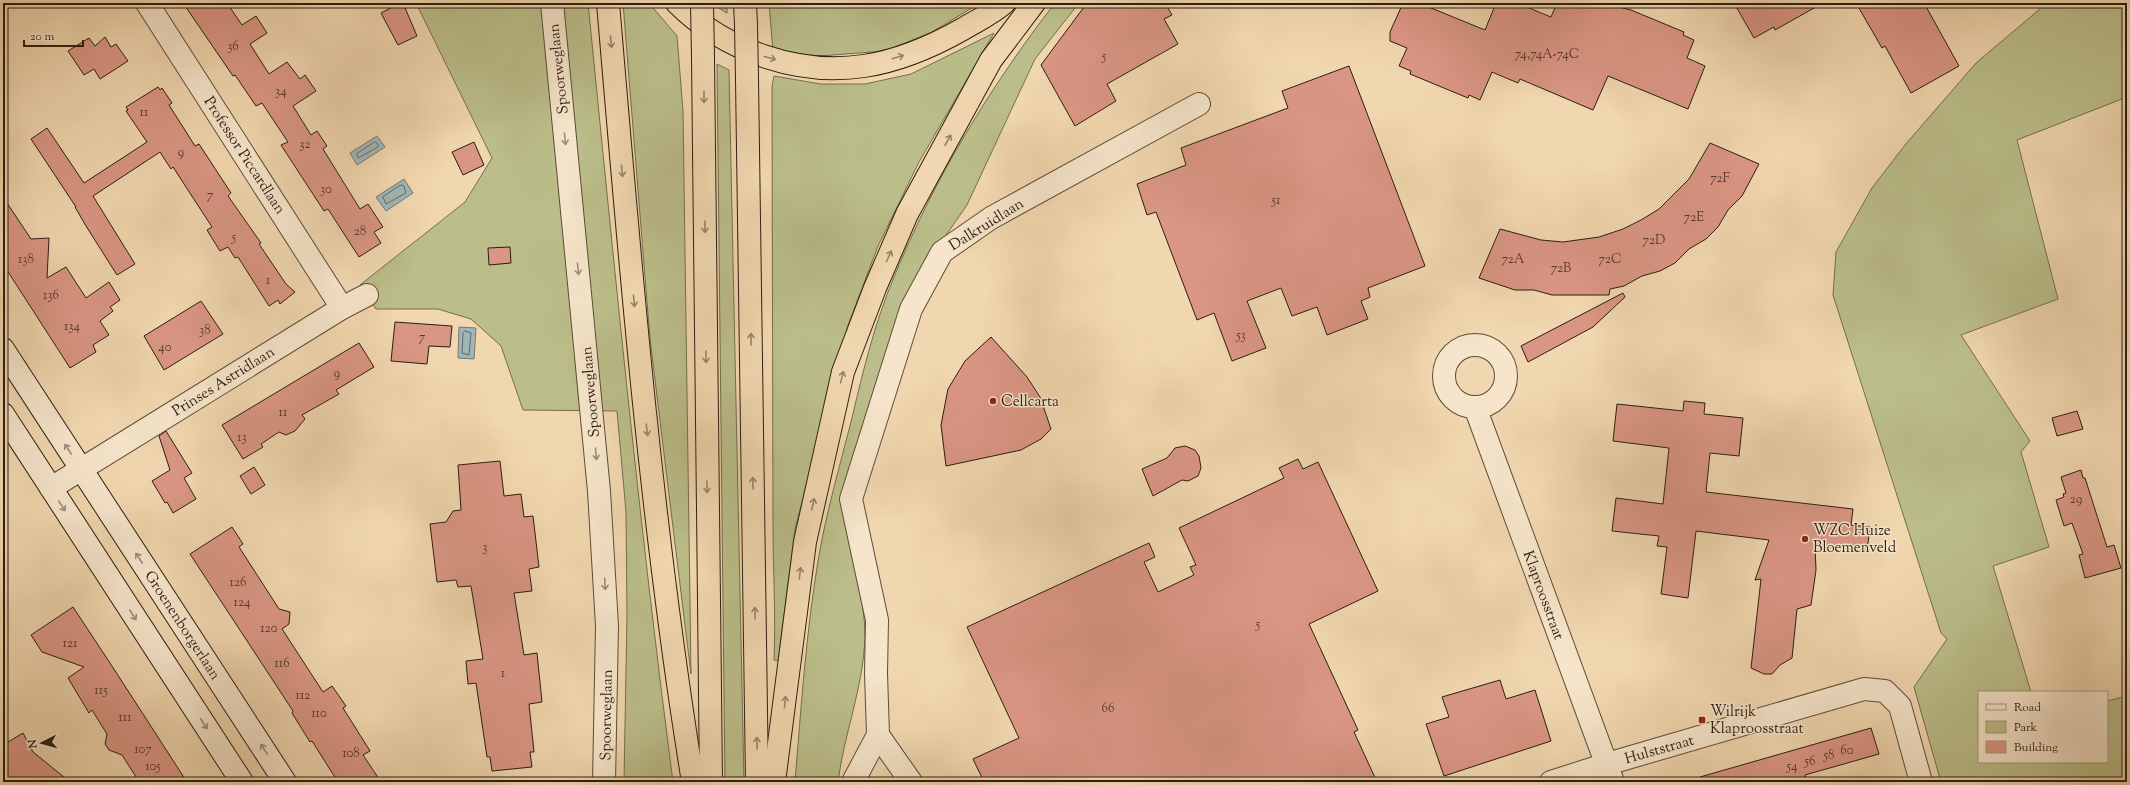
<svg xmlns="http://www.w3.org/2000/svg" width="2130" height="785" viewBox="0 0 2130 785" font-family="'Sorts Mill Goudy',serif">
<rect width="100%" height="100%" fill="#f1d7af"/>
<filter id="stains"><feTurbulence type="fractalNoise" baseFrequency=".005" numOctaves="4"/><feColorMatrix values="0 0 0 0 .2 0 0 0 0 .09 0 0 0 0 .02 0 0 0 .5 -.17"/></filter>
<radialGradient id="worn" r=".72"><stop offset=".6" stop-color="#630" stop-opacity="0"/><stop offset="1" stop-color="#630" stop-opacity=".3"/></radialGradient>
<g fill="#bbbe8a" stroke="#746e4d">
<path d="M416,3H588C614,263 639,523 673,782H624L627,613L626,512L617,411L523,410L501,346L471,319L438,309H376L360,285L465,202L492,158Z"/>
<path d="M623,3H649L677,36L683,111L691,674L650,339Z"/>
<path d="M714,3H727V13L714,5Z"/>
<path d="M769,3H980L932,32L885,51L820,56L773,52Z"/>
<path d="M1055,3H1079L1035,59L967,205L931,257L846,510C847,553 866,595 865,639C863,688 844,734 838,782H795C801,708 806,634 818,561C826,513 840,465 852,418C863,371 875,322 894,277C934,179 990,87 1055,3Z"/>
<path d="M2047,3H2127V97L2017,140L2058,299L1961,335L2030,441L2021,452L2049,547L1993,566L2031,692H1979V762H2107V701L2127,696V782H1941L1914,687L1947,639L1941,633L1833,295L1836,252L1872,188L1905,145L1976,63Z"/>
<path d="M994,33L919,162L878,246L848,325L795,529L778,661L774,660C776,615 773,571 773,526L772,86L774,76L821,84H865L911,74Z"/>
<path d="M717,64L729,70L744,782H725Z"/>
</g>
<g fill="#a0b7b7" stroke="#727974">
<path d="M377,136L385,147L357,165L350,153Z"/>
<path d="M404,179L413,193L386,211L376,197Z"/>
<path d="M459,327L476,328L474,359L458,358Z"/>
</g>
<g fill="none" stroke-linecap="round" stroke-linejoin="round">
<g stroke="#666a64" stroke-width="1">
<path d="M375,142L378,144V147L358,158L357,154Z"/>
<path d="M401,185L404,186L406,193L386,204L383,197Z"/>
<path d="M465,331L471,333L469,355L462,353L463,333Z"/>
</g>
</g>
<g fill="#da9684" stroke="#2c1d10">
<path d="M183,3H227L242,25L256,16L267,33L250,44L269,74L287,62L300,79L305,75L316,91L293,106L311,135L317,131L327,146L323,149L360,209L368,204L383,227L374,232L381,243L359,257L328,209L324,211L281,145L288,142L262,103L256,106L235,75L233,76Z"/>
<path d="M400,3H403L417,36L398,45L381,13Z"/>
<path d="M1087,3H1165L1172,15L1164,19L1178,44L1107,84L1116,101L1075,126L1041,65Z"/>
<path d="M1403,3H1419L1485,30L1496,3H1517L1551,17L1557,3H1603L1631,10L1684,32L1683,35L1694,40L1687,58L1705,66L1688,109L1608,76L1593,110L1520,79L1518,83L1492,72L1480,100L1469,95L1468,98L1410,74L1411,71L1399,66L1407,48L1390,41V32Z"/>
<path d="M1734,3H1823L1775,30L1774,27L1754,38Z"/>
<path d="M1856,3H1924L1959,66L1911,93L1885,46L1882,48Z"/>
<path d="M105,37L111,47L116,44L128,61L100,79L94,69L84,75L68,51L89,38L95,46Z"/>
<path d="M1349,66L1425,266L1368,288L1370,297L1361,301L1368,319L1327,335L1317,307L1292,316L1281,288L1247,301L1266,348L1232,361L1214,313L1197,320L1156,212L1147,215L1137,184L1186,165L1181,148L1288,108L1282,91Z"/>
<path d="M158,87L160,90L162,88L172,103L169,105L195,146L199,144L231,193L228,196L261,243L259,244L286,284L295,292L280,304L278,300L269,306L238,257L235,258L228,247L220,251L207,230L212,227L173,167L171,169L160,152L93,196L135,264L117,275L86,226L75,207H76L31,139L47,128L84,183L147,142L126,111L128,110L126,107Z"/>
<path d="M474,142L484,165L463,175L452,152Z"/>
<path d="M1710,143L1759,164L1742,196L1728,210L1718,227L1706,239L1689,249L1675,263L1660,271L1642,276L1624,286L1610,289L1609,295H1552L1534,290H1515L1479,278L1500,229L1541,240L1563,242L1599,237L1623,229L1641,220L1659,209L1689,179Z"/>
<path d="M3,197L31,239L49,238L47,278L66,267L86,298L109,282L120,300L110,307L113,311L100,321L109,335L93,345L96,352L70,368L3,264Z"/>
<path d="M510,247L511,263L489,265L488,248Z"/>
<path d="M1623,293L1625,297L1593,327L1528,362L1521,346Z"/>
<path d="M201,301L223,334L164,370L144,336Z"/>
<path d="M395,322L452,326L450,347L429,346L427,364L391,361Z"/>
<path d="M991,337L1027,377L1040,397L1051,429L1041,439L1021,450L946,466L941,425L948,389L965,361Z"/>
<path d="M359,343L374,367L336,390L339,394L302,415L305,419L295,431L286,435L279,432L261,444L263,447L243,459L222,425Z"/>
<path d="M1684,401L1705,403L1704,414L1743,418L1739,456L1710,453L1706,492L1853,509L1851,525L1870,527L1867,551L1815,545L1816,570L1811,605L1797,609L1792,658L1780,665L1772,674H1764L1751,668L1761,579L1755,580L1769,540L1696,531L1688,598L1661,594L1667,547L1657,546L1659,536L1612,531L1616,498L1663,504L1669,448L1613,441L1617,404L1683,411Z"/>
<path d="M2077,411L2083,429L2057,436L2052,418Z"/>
<path d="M166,431L192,473L184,478L196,499L173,513L167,502L165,503L152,481L170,470L159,436Z"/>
<path d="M1185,446L1195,450L1199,456L1201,468L1198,476L1188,481L1182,480L1153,496L1142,469L1167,458L1175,448Z"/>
<path d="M1298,459L1303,469L1318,462L1378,591L1309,624L1358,730L1354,732L1377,782H984L973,759L1019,738L967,627L1149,543L1155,557L1144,562L1158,592L1194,575L1190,567L1196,565L1179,528L1284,478L1279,468Z"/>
<path d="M500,461L504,496L521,494L524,517L533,516L539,567L529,569L532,591L514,593L524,655L537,653L542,702L529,704L534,752H530L532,767L492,771L490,757H487L476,683L468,684L466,661L483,659L471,586L458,587L456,580L437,582L430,524L446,522L453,511L461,510L458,465Z"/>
<path d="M254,467L265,485L251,494L240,476Z"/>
<path d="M2081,470L2083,478H2085L2107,547L2114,545L2121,568L2085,578L2079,555L2083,554L2072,523L2064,526L2056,500L2064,497L2063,494L2066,493L2061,477Z"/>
<path d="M232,527L243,544L239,547L279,609L290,612L289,624L282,629L323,692L332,686L346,706L343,708L370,751L363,755L381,782H338L312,741L310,742L292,713L293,711L190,554Z"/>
<path d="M73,607L110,663L187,782H145L142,777L138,780L122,755L109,750L105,744L107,734L92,710L89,713L68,678L84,667L42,652L31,635Z"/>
<path d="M1500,680L1506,699L1535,690L1551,741L1444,776L1426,724L1449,717L1442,697Z"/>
<path d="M1871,728L1879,754L1805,775L1807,782H1700V777Z"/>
<path d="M23,733L33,752L70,782H3V745Z"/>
</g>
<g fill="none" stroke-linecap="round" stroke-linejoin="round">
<defs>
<g id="street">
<path d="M147,3L342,308"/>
<path d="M552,3L599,491L607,626L604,782"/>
<circle cx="1475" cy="376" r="31"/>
<path d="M1475,407L1613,782"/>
<path d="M51,488L342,308L367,295"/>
<path d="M878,735L911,782"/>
<path d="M853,782L878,735L876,673L877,620L851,499L911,309L942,252L991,218L1199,104"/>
<path d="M1551,782L1607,764L1864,689L1885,691L1900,706L1921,782"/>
</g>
<g id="secondary">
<path d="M3,349L285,782"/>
<path d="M3,414L242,782"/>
</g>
<g id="highway">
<path d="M608,3C630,263 651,524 693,782"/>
<path d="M677,3C724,50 797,76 864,66C898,61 933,46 963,29C976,21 992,14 1004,3"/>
<path d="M745,3L746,25"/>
<path d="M703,58L711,782"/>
<path d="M747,79L757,782"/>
<path d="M774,782L805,542L843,372L875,288L907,214L991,60L1034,3"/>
</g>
</defs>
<use href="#street" stroke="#5d4c38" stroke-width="24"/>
<use href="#secondary" stroke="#2c1d10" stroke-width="24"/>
<use href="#highway" stroke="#2c1d10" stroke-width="24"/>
<use href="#street" stroke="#f6e5cb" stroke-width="22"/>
<use href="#secondary" stroke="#f6e5cb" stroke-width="22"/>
<use href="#highway" stroke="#f1d7af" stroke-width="22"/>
<defs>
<g id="highway-bridge">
<path d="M702,3L703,58"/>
<path d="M746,25L747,79"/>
</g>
</defs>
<use href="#highway-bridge" stroke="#2c1d10" stroke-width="24" stroke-linecap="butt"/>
<use href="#highway-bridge" stroke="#f1d7af" stroke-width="22"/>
</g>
<defs><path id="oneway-shaft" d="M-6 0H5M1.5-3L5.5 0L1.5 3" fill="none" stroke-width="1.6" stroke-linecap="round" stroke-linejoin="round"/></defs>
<g stroke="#988367">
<use href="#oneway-shaft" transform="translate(611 42) rotate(85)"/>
<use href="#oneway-shaft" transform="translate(898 57) rotate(-17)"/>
<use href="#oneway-shaft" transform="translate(770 58) rotate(15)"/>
<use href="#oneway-shaft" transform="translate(704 97) rotate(90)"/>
<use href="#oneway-shaft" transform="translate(948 140) rotate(-61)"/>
<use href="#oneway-shaft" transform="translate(622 171) rotate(85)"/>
<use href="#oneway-shaft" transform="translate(705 227) rotate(90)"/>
<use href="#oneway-shaft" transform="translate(889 256) rotate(-66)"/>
<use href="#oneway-shaft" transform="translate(634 301) rotate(85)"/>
<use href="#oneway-shaft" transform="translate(751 339) rotate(-91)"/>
<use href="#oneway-shaft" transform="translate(706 357) rotate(90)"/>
<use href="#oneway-shaft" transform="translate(842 377) rotate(-76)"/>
<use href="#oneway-shaft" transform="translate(647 430) rotate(83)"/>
<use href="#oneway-shaft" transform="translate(753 483) rotate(-91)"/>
<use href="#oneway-shaft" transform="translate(707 487) rotate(89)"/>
<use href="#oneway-shaft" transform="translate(813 504) rotate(-77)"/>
<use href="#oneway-shaft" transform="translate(800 573) rotate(-83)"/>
<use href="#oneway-shaft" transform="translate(755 613) rotate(-91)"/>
<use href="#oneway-shaft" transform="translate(785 702) rotate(-84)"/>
<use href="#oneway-shaft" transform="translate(757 743) rotate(-91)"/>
</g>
<g stroke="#9b8b77">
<use href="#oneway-shaft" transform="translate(565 139) rotate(84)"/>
<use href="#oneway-shaft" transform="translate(578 269) rotate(84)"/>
<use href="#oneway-shaft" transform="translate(68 449) rotate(-123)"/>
<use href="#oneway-shaft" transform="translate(596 454) rotate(85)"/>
<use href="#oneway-shaft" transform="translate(62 506) rotate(57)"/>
<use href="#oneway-shaft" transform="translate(139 558) rotate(-123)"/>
<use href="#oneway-shaft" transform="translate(605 584) rotate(87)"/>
<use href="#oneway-shaft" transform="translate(133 615) rotate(57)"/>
<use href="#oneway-shaft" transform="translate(204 724) rotate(57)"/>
<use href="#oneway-shaft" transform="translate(264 749) rotate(-123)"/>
</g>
<g fill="#8f2418" stroke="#f6e5cb" stroke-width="1.5">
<circle cx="993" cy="401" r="4"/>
<circle cx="1805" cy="539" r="4"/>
<rect x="1698" y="716" width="8" height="8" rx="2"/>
</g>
<g text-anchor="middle" stroke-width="3" stroke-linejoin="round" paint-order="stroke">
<g font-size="13" fill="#583b2d">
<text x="233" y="50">36</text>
<text x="1547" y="58">74,74A-74C</text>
<text x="1104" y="60">5</text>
<text x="281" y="95">34</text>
<text x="144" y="116">11</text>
<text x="305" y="148">32</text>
<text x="181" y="156">9</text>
<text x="1720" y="182">72F</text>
<text x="326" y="193">30</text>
<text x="210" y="199">7</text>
<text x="1276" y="204">51</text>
<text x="1694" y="221">72E</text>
<text x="360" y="235">28</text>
<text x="234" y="241">5</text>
<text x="1654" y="244">72D</text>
<text x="26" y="263">138</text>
<text x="1513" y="263">72A</text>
<text x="1610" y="263">72C</text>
<text x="1561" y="272">72B</text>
<text x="268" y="284">1</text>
<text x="51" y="299">136</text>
<text x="72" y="330">134</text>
<text x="205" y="334">38</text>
<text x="1241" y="339">53</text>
<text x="422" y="341">7</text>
<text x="165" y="351">40</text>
<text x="337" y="377">9</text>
<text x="283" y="416">11</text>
<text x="242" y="441">13</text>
<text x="2076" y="503">29</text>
<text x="485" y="551">3</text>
<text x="238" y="586">126</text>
<text x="242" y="606">124</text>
<text x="1258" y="628">5</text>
<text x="269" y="632">120</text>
<text x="70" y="647">121</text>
<text x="282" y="667">116</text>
<text x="503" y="677">1</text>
<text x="101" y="694">115</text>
<text x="303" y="699">112</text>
<text x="1108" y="712">66</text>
<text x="319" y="717">110</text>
<text x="125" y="721">111</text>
<text x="143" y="753">107</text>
<text x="1847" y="754">60</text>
<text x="351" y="757">108</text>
<text x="1829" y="759">58</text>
<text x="1810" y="765">56</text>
<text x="153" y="770">105</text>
<text x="1792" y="770">54</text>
</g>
<g font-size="15" fill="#2c1d10" stroke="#f6e5cb">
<text transform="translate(558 69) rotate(-96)" y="5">Spoorweglaan</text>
<text transform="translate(245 155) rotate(57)" y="5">Professor Piccardlaan</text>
<text transform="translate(986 224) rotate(-32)" y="5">Dalkruidlaan</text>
<text transform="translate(223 381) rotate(-32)" y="5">Prinses Astridlaan</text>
<text transform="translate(590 392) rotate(-95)" y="5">Spoorweglaan</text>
<text transform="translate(1544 595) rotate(70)" y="5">Klaproosstraat</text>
<text transform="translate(183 625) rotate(57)" y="5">Groenenborgerlaan</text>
<text transform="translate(606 715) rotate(-89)" y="5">Spoorweglaan</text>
<text transform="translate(1659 749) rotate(-16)" y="5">Hulststraat</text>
</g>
<g font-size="15" fill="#2c1d10" stroke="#f6e5cb" text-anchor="start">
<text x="1001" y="406">Cellcarta</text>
<text x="1813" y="535">WZC Huize<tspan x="1813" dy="17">Bloemenveld</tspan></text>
<text x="1710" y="716">Wilrijk<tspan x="1710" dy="17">Klaproosstraat</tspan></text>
</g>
</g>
<rect width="2130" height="785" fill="none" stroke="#f1d7af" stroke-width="16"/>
<rect x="4" y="4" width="2122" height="777" fill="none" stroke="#2c1d10" stroke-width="2"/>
<rect x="8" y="8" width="2114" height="769" fill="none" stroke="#2c1d10"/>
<rect x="1978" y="691" width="130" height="72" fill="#f6e5cb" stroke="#a59580"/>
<rect x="1986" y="704" width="20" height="6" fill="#f6e5cb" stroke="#a59580"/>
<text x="2014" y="711" font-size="12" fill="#2c1d10">Road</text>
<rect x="1986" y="721" width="20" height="12" fill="#bbbe8a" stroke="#a59580"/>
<text x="2014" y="731" font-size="12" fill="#2c1d10">Park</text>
<rect x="1986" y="741" width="20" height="12" fill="#da9684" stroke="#a59580"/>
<text x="2014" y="751" font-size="12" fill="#2c1d10">Building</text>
<g transform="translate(42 743) rotate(264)" stroke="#f6e5cb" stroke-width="3" paint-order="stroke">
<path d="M0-3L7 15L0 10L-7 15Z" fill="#2c1d10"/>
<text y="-6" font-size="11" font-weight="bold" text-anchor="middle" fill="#2c1d10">N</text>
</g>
<path d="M24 40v6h59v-6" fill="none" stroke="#2c1d10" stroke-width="2"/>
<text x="30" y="40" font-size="12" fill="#2c1d10" stroke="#f6e5cb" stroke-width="3" paint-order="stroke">20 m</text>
<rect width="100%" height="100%" filter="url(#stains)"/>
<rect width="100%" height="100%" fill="url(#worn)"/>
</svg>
